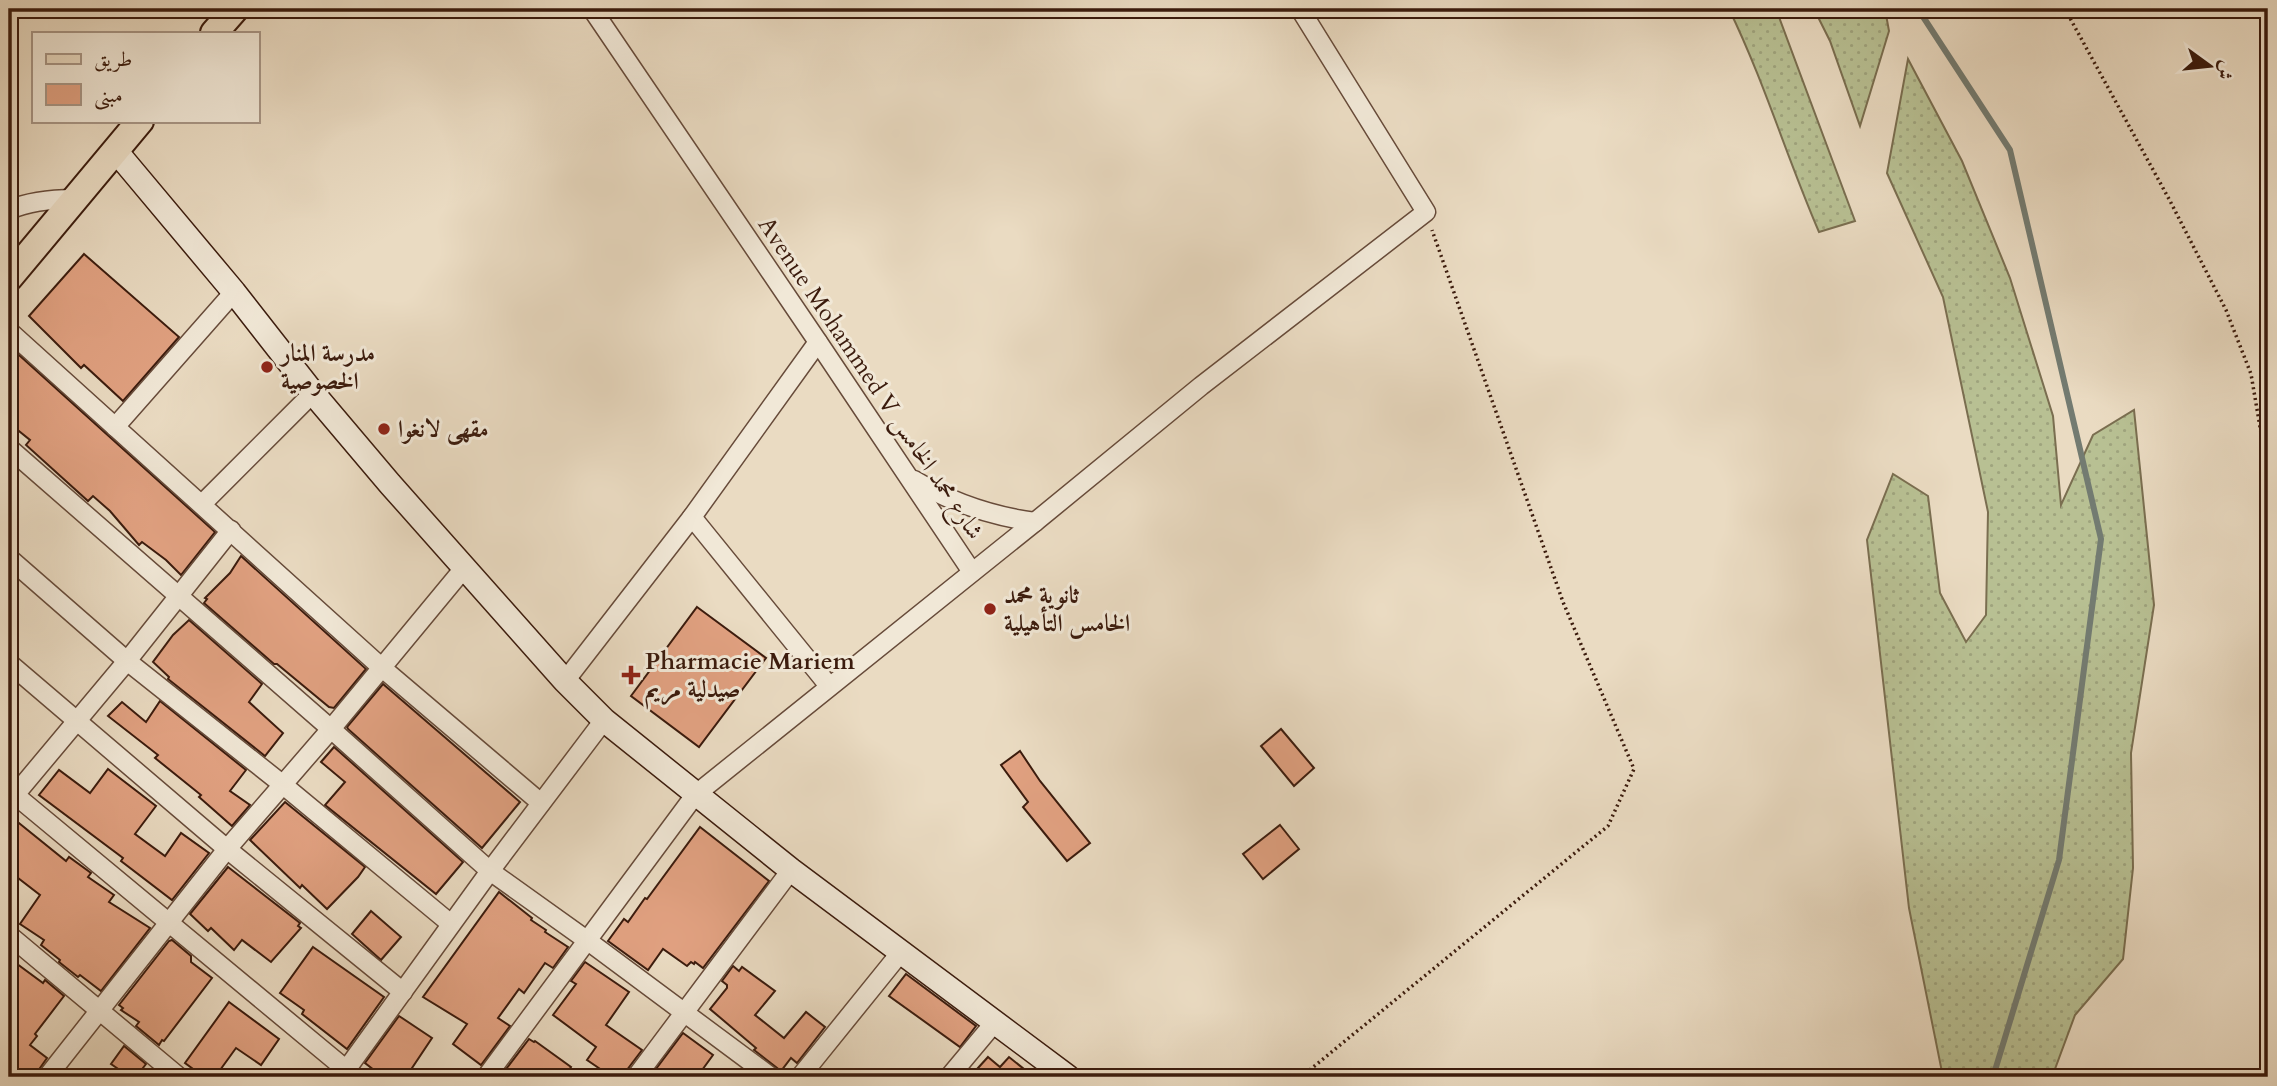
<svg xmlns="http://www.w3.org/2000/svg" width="2277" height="1086" viewBox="0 0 2277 1086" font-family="Cardo,Amiri,serif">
<defs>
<pattern id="grass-dots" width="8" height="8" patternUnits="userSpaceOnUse" patternTransform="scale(1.75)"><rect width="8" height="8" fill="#b8c093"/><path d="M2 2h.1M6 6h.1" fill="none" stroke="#9fa47e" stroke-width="1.8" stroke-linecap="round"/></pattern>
</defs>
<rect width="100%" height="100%" fill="#eadbc2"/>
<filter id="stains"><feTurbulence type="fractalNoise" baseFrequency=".00286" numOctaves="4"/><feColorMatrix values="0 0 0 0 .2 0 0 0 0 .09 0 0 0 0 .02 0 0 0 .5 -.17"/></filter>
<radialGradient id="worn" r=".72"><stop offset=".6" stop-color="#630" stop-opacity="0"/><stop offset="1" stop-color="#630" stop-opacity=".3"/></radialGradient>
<g fill="url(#grass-dots)" stroke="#7a6e50" stroke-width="2">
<path d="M1729,9H1776L1855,221L1819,232C1787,158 1764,81 1729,9Z"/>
<path d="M1814,9H1885L1889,31L1860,126L1830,41Z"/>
<path d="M1908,59L1962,161L2010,278L2053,416L2061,505L2093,435L2134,410L2154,605L2131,753L2133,868L2123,959L2075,1015L2052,1077H1943L1909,908L1867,540L1893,474L1928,496L1940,593L1966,642L1986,615L1988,512L1943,297L1887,173Z"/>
</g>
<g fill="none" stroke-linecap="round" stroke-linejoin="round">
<path stroke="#737b71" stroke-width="6" d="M1918,9L2010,150L2101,539L2059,860L1993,1077"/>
</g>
<g fill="#e1a181" stroke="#3b1b0d" stroke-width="2">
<path d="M84,254L179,337L123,401L84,365L81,368L29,316Z"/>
<path d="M9,346L215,532L181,575L166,560L142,542L139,545L110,511L93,496L88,501L26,445L30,440L9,423Z"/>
<path d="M241,556L366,669L334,708L329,707L277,664H274L204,603L207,599L205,598L230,573Z"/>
<path d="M697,607L766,658L699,747L631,696Z"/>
<path d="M189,620L262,684L249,702L283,733L265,756L168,679L169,677L153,662L173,635Z"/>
<path d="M383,684L520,802L482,848L348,729L347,727Z"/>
<path d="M160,701L246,770L230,791L250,805L232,826L199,797L201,795L155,758L158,755L108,716L122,702L146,722Z"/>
<path d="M1281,729L1314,768L1294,786L1261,746Z"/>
<path d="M334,747L463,862L436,894L325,805L345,782L321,762Z"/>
<path d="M1020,751L1040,781L1090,843L1067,861L1023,807L1028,802L1001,765Z"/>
<path d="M108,769L156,806L135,834L165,856L181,833L209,853L172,900L121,861L123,858L39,795L59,770L90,793Z"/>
<path d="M285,802L365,867L358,877L327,909L302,885L300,888L250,840Z"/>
<path d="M9,815L66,861L69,857L91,873L88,877L114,895L109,902L150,928L101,991L80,975L78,977L59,962L60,960L41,945L44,940L20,924L40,895L9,871Z"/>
<path d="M1280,825L1299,849L1263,879L1243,854Z"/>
<path d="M700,827L769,881L703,968L695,962L694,964L691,962L687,966L663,949L648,970L608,941L624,919L628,922L645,898L647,899Z"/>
<path d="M228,867L300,923L298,926L301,928L271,962L242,940L234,950L211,928L208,931L190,914Z"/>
<path d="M499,892L532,918L531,920L546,930L545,932L568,947L553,968L545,963L524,993L519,989L498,1018L510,1026L481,1065L453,1044L467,1024L423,997Z"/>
<path d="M371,911L401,937L381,960L352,934Z"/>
<path d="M172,940L191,956V962L212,978L164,1041L162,1040L159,1045L136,1026L139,1022L121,1010L123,1008L119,1005L169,941Z"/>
<path d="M313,947L384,997L347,1049L302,1014L304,1010L280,993Z"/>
<path d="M9,958L43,983L45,980L64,996L35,1034L37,1036L30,1045L47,1058L38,1071L36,1077H28L9,1062Z"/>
<path d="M585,962L629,992L606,1025L642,1050L627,1070L625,1077H612L587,1060L596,1047L553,1015L576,984L571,981Z"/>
<path d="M733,966L739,971L742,967L775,991L755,1015L784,1038L806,1012L825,1027L797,1063L791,1058L781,1071L754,1050L756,1048L710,1009L727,988V985L722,981Z"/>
<path d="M906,974L976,1026L960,1047L889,996Z"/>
<path d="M229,1002L279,1039L261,1065L236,1048L215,1077H204L185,1063Z"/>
<path d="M399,1016L432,1038L406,1077H383L365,1063Z"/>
<path d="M683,1033L713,1055L697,1077H650Z"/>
<path d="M529,1039L534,1042L535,1041L571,1067L564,1077H500Z"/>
<path d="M124,1046L146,1064L136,1077H130L111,1064Z"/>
<path d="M988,1057L1000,1067L1009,1057L1034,1077H989L978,1068Z"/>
</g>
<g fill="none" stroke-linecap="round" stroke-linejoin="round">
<defs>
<g id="street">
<path d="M592,9L818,342L972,572"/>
<path d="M9,210C30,201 52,199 74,199"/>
<path d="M9,331L381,667L541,803"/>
<path d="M115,427L234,292"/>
<path d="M9,448L331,729L490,871L588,941L771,1077"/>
<path d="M914,480C952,503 991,516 1035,522"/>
<path d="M202,504L313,393"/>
<path d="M692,517L829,686"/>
<path d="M9,558L127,661L282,784L451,924"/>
<path d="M9,663L227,849L403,992"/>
<path d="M565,681L692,517L818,342"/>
<path d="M9,790L355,1077"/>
<path d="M9,802L127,661L231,530"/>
<path d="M9,935L179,1077"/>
<path d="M47,1077L227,849L331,729L465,567"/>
<path d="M341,1077L490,871L604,720"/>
<path d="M486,1077L695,795L1035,522L1201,386L1426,212L1300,9"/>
<path d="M636,1077L791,870"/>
<path d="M800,1077L901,952"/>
<path d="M949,1077L995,1022"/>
</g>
<path id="secondary" d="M115,150L234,292L313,393L390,484L565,681L604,720L791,870L1068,1077"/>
<g id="primary">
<path d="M214,33L235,9"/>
<path d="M9,278L140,121"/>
</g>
</defs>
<use href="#street" stroke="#674b3a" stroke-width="21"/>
<use href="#secondary" stroke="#3b1b0d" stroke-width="26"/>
<use href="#primary" stroke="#3b1b0d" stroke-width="30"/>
<g stroke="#3b1b0d" stroke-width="3.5" stroke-dasharray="2 3.5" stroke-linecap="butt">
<path d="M2065,9L2169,199L2226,310L2251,374L2268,474"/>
<path d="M1301,1077L1608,826L1634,769L1563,602L1432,230"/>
</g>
<use href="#street" stroke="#f1e8d7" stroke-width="18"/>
<use href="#secondary" stroke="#f1e8d7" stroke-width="23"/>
<use href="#primary" stroke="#eadbc2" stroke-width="26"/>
</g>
<g fill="#8f2418" stroke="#f1e8d7" stroke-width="2.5">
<circle cx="267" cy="367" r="7"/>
<circle cx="384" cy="429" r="7"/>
<circle cx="990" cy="609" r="7"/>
<path d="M627.5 664.5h7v7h7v7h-7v7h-7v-7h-7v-7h7z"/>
</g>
<g text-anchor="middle" stroke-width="6" stroke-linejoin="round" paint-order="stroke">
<g font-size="24" font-weight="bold" fill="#3b1b0d" stroke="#f1e8d7" text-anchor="start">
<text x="281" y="361">مدرسة المنار<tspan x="281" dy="28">الخصوصية</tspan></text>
<text x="398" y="437">مقهى لانغوا</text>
<text x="1004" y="603">ثانوية محمد<tspan x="1004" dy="28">الخامس التأهيلية</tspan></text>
<text x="645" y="669">Pharmacie Mariem<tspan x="645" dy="28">صيدلية مريم</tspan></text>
</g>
<g font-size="24" fill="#3b1b0d" stroke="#f1e8d7">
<text transform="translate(871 378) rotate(56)" y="8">Avenue Mohammed V شارع محمد الخامس</text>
</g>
</g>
<rect width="2277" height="1086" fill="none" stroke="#eadbc2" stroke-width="35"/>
<rect x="10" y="10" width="2256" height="1065" fill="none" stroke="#3b1b0d" stroke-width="3.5"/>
<rect x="18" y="18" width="2242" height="1051" fill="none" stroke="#3b1b0d" stroke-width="2"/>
<rect x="32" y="32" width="228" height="91" fill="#f1e8d7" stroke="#a89686" stroke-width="2"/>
<rect x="46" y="54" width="35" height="10" fill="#eadbc2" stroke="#a89686" stroke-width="2"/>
<text x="94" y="66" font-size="21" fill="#3b1b0d">طريق</text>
<rect x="46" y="84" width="35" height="21" fill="#e1a181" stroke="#a89686" stroke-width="2"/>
<text x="94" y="102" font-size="21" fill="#3b1b0d">مبنى</text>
<g transform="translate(2210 66) rotate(105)" stroke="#f1e8d7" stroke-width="5" paint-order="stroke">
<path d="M0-5L12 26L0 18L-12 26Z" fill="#3b1b0d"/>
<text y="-10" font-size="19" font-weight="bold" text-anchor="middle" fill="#3b1b0d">ش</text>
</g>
<rect width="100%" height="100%" filter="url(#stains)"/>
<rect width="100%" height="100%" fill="url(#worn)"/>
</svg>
